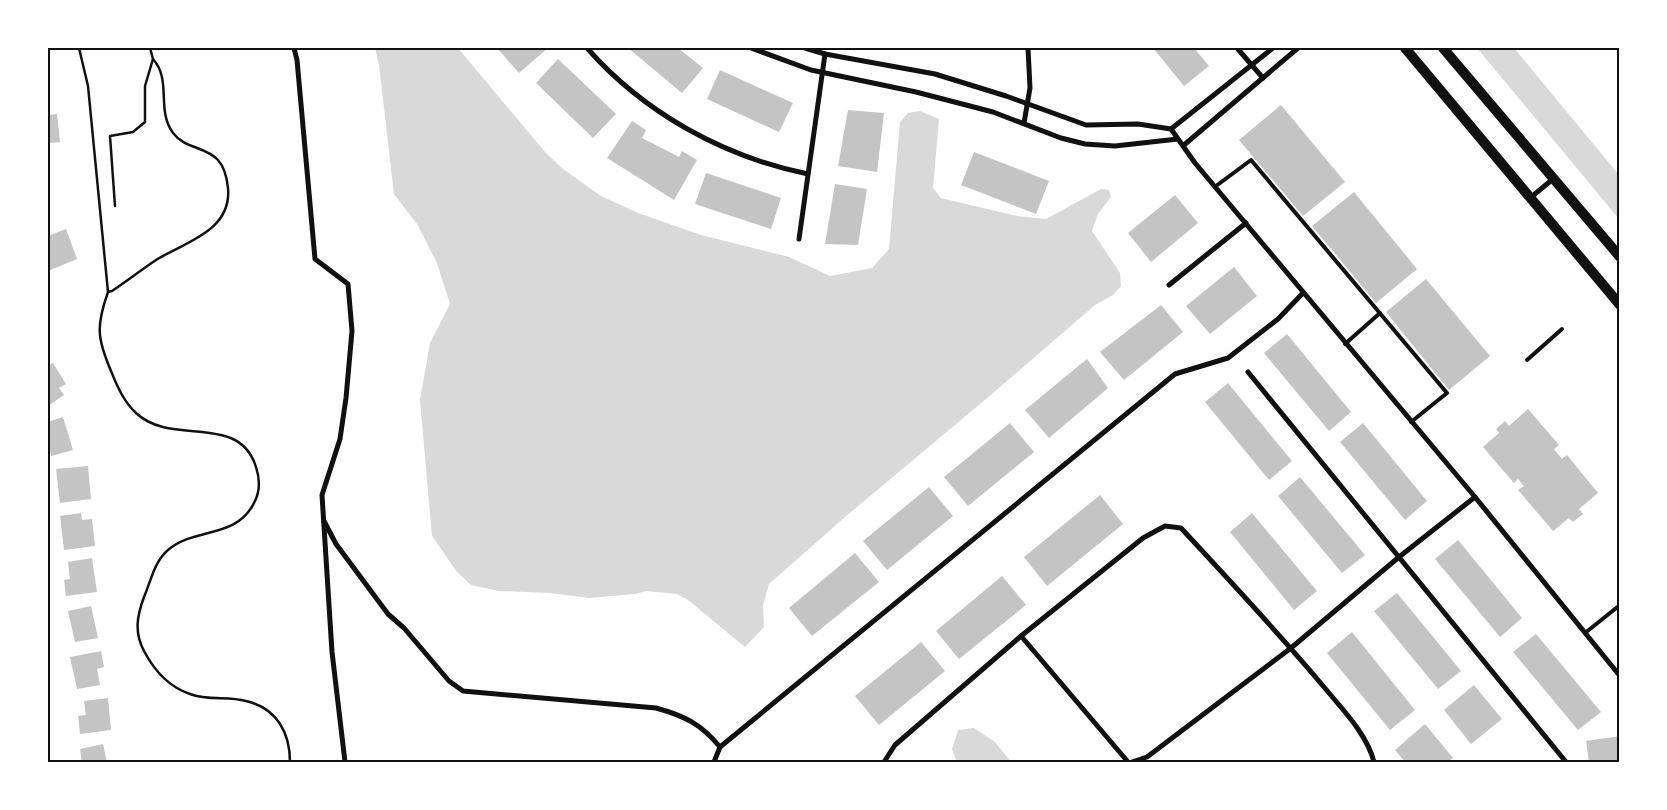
<svg xmlns="http://www.w3.org/2000/svg" width="1667" height="810" viewBox="0 0 1667 810" font-family="Karla,sans-serif">
<rect width="100%" height="100%" fill="#fff"/>
<g fill="#d9d9d9">
<path d="M375,48H458L545,152L563,169L601,196L638,213L701,235L789,257L830,276L872,268L889,249L900,122L908,113L920,111L939,119L933,188L941,198L1017,216L1046,219L1101,189L1109,190L1111,197L1098,214L1092,231L1120,273L1121,286L1113,295L1095,305L986,399L845,517L769,584L763,606L764,627L745,647L688,600L677,594L646,591L635,594L589,598L550,593L499,591L471,585L457,572L432,536L420,400L430,343L450,304L437,263L417,224L394,194L379,65Z"/>
<path d="M1477,48H1514L1619,175V219Z"/>
<path d="M974,728L995,742L1011,762H957L952,749L958,730Z"/>
</g>
<g fill="#c4c4c4">
<path d="M497,48H548L519,73Z"/>
<path d="M628,48H678L703,68L682,93Z"/>
<path d="M1153,48H1194L1209,66L1184,86Z"/>
<path d="M558,59L616,114L593,138L536,83Z"/>
<path d="M720,70L793,103L779,132L707,99Z"/>
<path d="M1281,105L1345,182L1303,216L1239,140Z"/>
<path d="M848,110L884,113L877,172L838,166Z"/>
<path d="M57,114L60,142L48,143V115Z"/>
<path d="M632,121L646,130L642,138L679,157L682,151L697,160L674,200L607,158Z"/>
<path d="M974,152L1049,181L1036,214L961,185Z"/>
<path d="M706,173L781,198L771,229L695,204Z"/>
<path d="M835,184L867,189L858,245L825,244Z"/>
<path d="M1354,192L1417,269L1376,303L1312,226Z"/>
<path d="M1175,195L1198,223L1151,262L1128,233Z"/>
<path d="M66,229L77,259L48,271V236Z"/>
<path d="M1234,267L1257,296L1210,334L1186,306Z"/>
<path d="M1426,279L1490,356L1449,390L1386,312Z"/>
<path d="M1161,305L1183,332L1124,380L1100,352Z"/>
<path d="M1287,334L1351,412L1329,431L1264,353Z"/>
<path d="M1087,359L1108,388L1049,438L1025,410Z"/>
<path d="M53,363L66,384L59,388L64,395L48,406V366Z"/>
<path d="M1228,383L1292,461L1269,480L1205,402Z"/>
<path d="M1528,409L1559,445L1554,449L1562,459L1567,455L1598,493L1579,509L1583,514L1573,522L1569,518L1553,531L1518,490L1524,486L1518,479L1514,483L1483,447L1499,433L1496,429L1505,421L1509,426Z"/>
<path d="M63,417L73,450L51,456L48,443V422Z"/>
<path d="M1010,423L1034,452L968,506L944,477Z"/>
<path d="M1363,423L1427,501L1405,520L1340,442Z"/>
<path d="M88,466L91,499L60,503L56,469Z"/>
<path d="M1300,477L1365,555L1342,573L1278,496Z"/>
<path d="M929,487L953,516L887,570L863,541Z"/>
<path d="M1100,495L1123,524L1047,586L1024,557Z"/>
<path d="M81,513L82,520L92,519L95,546L64,550L60,516Z"/>
<path d="M1252,513L1317,591L1294,610L1230,532Z"/>
<path d="M1458,540L1522,618L1500,637L1435,559Z"/>
<path d="M855,553L879,582L812,636L789,608Z"/>
<path d="M92,558L97,592L66,596L64,580L70,579L68,562Z"/>
<path d="M1002,576L1026,605L959,659L936,631Z"/>
<path d="M1397,593L1461,671L1438,689L1374,611Z"/>
<path d="M91,606L98,638L75,642L68,611Z"/>
<path d="M1352,632L1415,710L1390,730L1327,653Z"/>
<path d="M1536,634L1601,712L1578,730L1513,652Z"/>
<path d="M921,642L945,671L879,725L855,696Z"/>
<path d="M101,651L104,667L97,669L100,685L77,689L70,657Z"/>
<path d="M1474,685L1502,719L1471,744L1444,710Z"/>
<path d="M108,698L111,730L80,734L78,716L86,715L84,701Z"/>
<path d="M1425,724L1453,758L1447,762H1405L1395,750Z"/>
<path d="M1620,736V762H1589L1586,741Z"/>
<path d="M103,744L107,762H82L80,749Z"/>
</g>
<g fill="none" stroke-linecap="round" stroke-linejoin="round">
<g stroke="#111" stroke-width="2.5">
<path d="M79,48L88,86L108,292L112,291C127,281 141,270 156,260C185,242 232,231 228,188C227,178 225,168 218,160C205,146 185,149 173,133C156,110 172,80 153,59"/>
<path d="M115,206L110,136L133,132L145,122V86L153,59L150,48"/>
<path d="M108,292C96,326 97,338 111,371C117,386 124,402 136,413C172,447 239,412 256,467C260,479 260,492 254,503C236,539 195,527 168,550C154,562 151,581 144,597C137,616 134,632 144,651C154,670 169,687 190,694C208,701 228,696 246,701C277,708 290,733 290,762"/>
</g>
<g stroke="#111" stroke-width="4">
<path d="M1216,186L1251,160L1447,393L1411,422"/>
<path d="M1345,344L1380,313"/>
<path d="M1527,360L1562,329"/>
<path d="M1585,633L1620,605"/>
</g>
<g stroke="#111" stroke-width="5">
<path d="M294,48L297,60L315,259L348,284L352,331L346,398L340,439L322,495L332,652L345,762"/>
<path d="M587,48C644,113 724,157 808,174"/>
<path d="M751,48L811,70L916,92L993,112L1061,138L1085,144L1115,146L1178,139"/>
<path d="M805,48L825,54L935,74L1006,96L1086,125L1138,124L1171,129L1195,163L1475,497L1620,676"/>
<path d="M1237,48L1263,78"/>
<path d="M1024,123L1030,88L1028,48"/>
<path d="M1171,129L1273,48"/>
<path d="M1184,145L1298,48"/>
<path d="M1530,198L1553,179"/>
<path d="M799,239L825,54"/>
<path d="M1169,285L1246,223"/>
<path d="M1248,372L1566,762"/>
<path d="M324,521L336,544L388,614L404,628L449,681L463,691L656,708C685,716 701,724 720,747"/>
<path d="M1021,636L1128,762"/>
<path d="M714,762L720,747L1175,374L1228,358L1278,319L1303,293"/>
<path d="M884,762L895,745L1021,636L1143,538L1165,526L1181,528C1229,580 1278,632 1324,687C1342,709 1367,734 1374,762"/>
<path d="M1132,762L1147,757L1291,648L1399,557L1475,497"/>
</g>
<g stroke="#111" stroke-width="10">
<path d="M1405,48L1620,305"/>
<path d="M1443,48L1620,257"/>
</g>
</g>
<rect width="1667" height="810" fill="none" stroke="#ffffff" stroke-width="98"/>
<rect x="49" y="49" width="1569" height="712" fill="none" stroke="#111" stroke-width="2"/>
</svg>
